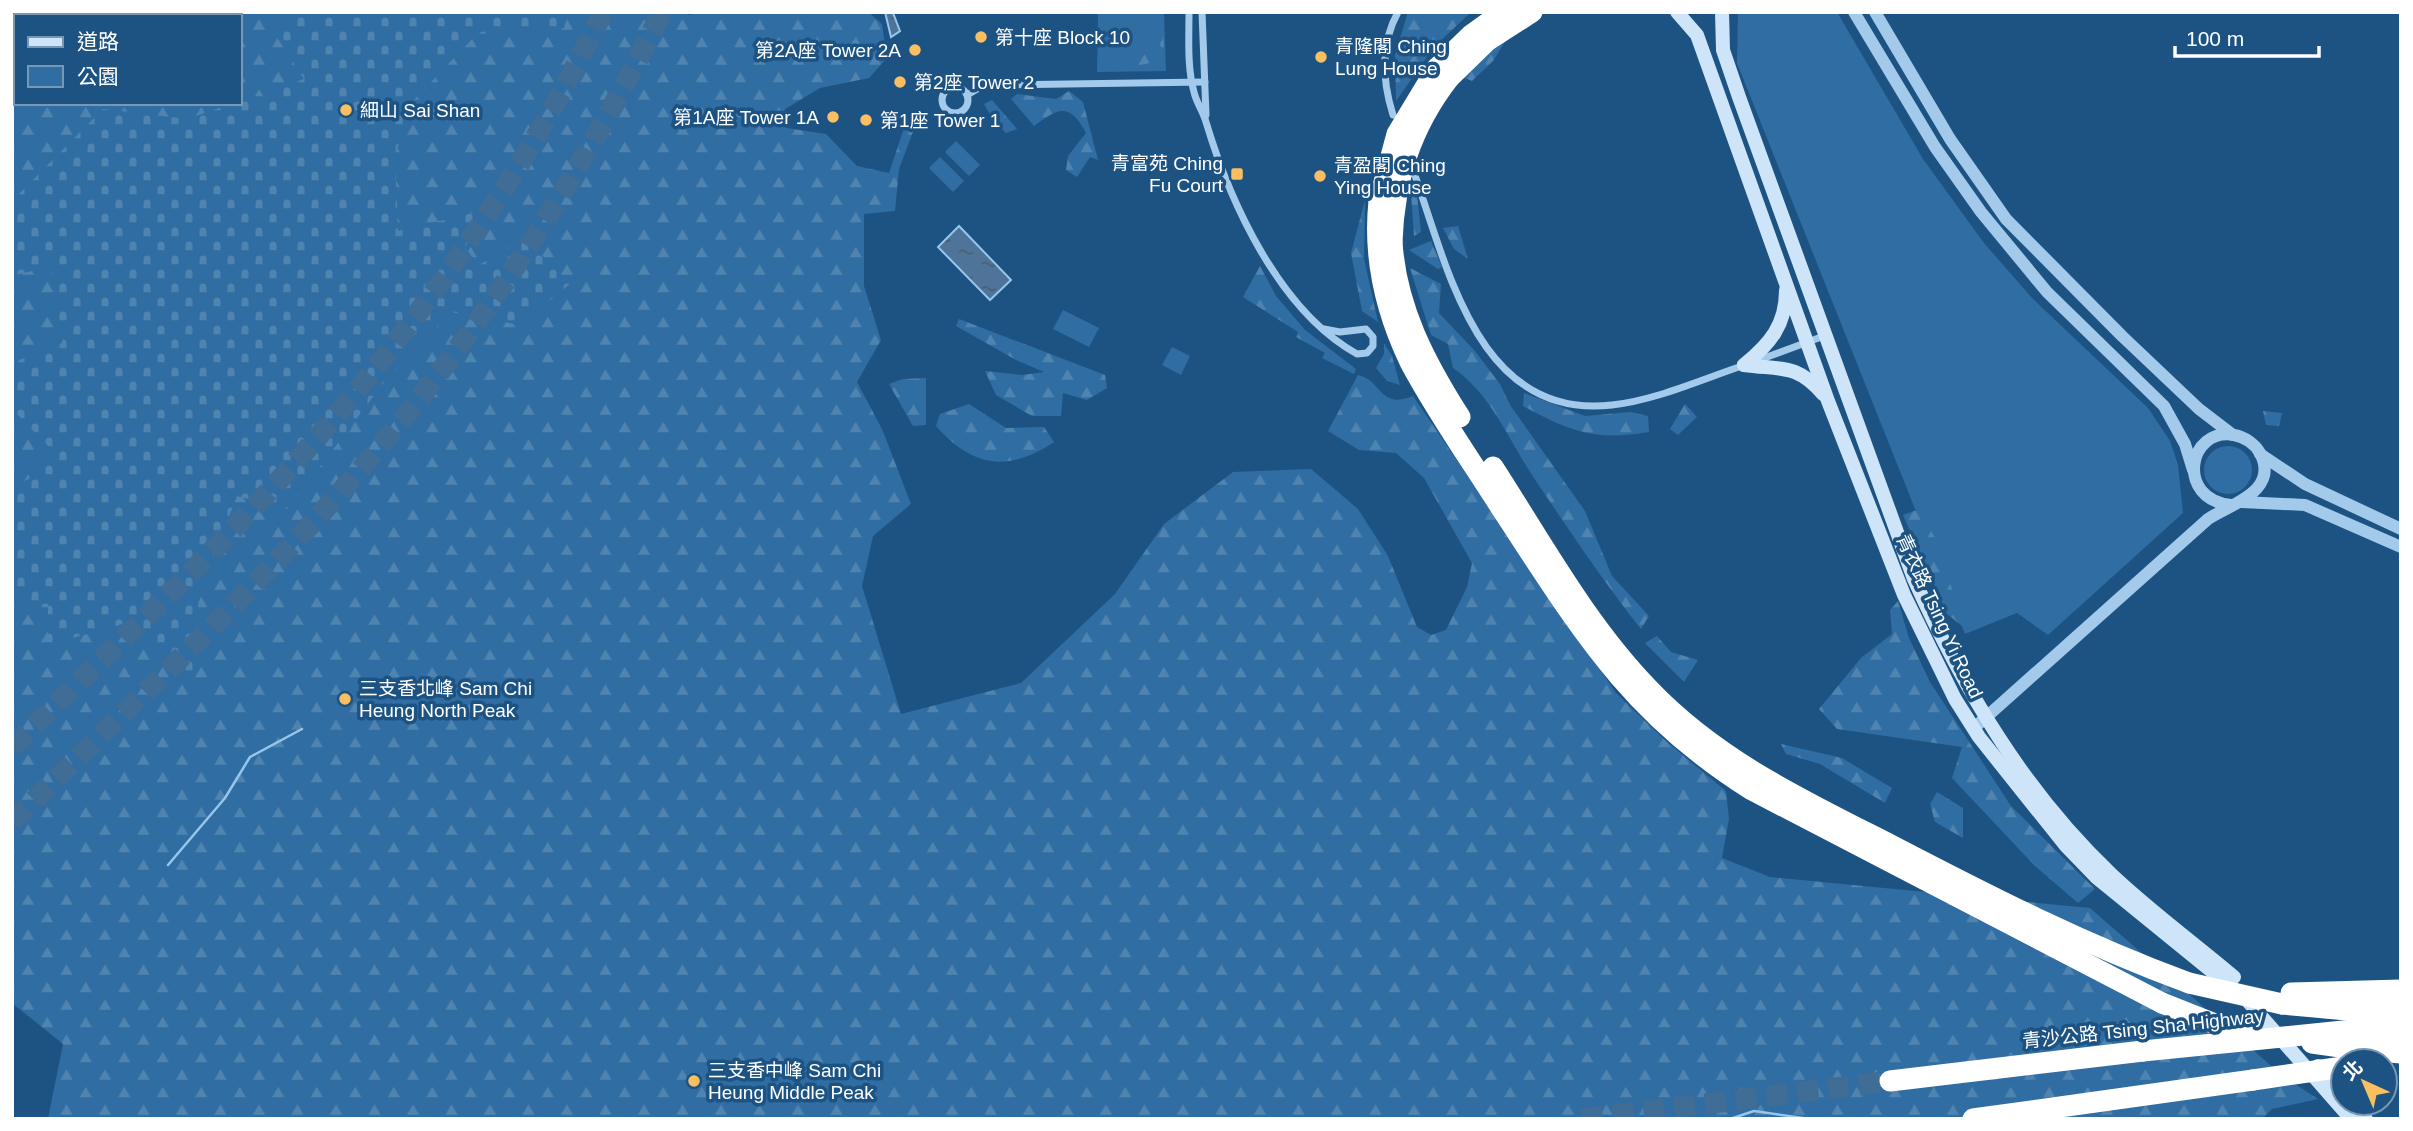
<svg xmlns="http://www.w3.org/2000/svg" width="2413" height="1131" viewBox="0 0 2413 1131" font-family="Arial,'Noto Sans TC',sans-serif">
<defs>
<pattern id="forest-firs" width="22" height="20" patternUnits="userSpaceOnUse" patternTransform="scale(1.75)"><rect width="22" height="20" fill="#306da2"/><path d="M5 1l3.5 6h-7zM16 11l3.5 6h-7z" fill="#4f83b0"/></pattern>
<pattern id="cemetery-stones" width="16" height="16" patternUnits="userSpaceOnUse" patternTransform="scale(1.75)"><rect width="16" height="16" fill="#306da2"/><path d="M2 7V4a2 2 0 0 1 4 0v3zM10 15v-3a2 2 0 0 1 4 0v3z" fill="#4f83b0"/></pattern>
<pattern id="water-ripples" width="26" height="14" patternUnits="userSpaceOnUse" patternTransform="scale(1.75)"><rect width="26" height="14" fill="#4e7599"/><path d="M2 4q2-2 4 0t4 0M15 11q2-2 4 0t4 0" fill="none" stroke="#4d5e6f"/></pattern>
</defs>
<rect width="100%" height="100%" fill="#1d5383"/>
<g fill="#306da2">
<path d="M1098,12H1164L1166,71L1097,72Z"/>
<path d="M1738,12H1837L1923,159L1984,243L2032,298L2148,408L2170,441L2178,465L2183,513L2048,635L2017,613L1965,634L1737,63Z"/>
<path d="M956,141L980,165L969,176L945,152Z"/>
<path d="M940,157L964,181L953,192L929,168Z"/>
<path d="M1063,310L1099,328L1089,347L1053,329Z"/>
<path d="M1172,347L1190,356L1181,375L1162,365Z"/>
<circle cx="2228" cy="470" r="24"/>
</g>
<g fill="url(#forest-firs)">
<path d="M53,12H682L690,15L699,12H868L882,24L887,58L869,78L820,88L785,109L787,128L826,134L857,166L889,173L904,128L914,129L899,169L895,211L864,214V286L881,340L857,382L882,429L911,504L873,536L862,586L901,714L1021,683L1115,594L1164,524L1233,472L1311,469L1358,509L1388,556L1417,627L1431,635L1446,630L1467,587L1472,563L1424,478L1396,453L1359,450L1328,431L1358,375C1382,380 1379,410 1413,396L1616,693L1666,741L1726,791L1729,819L1722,858L1770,877L2090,908L2284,1077L2318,1099L2272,1109L2262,1119H48L63,1044L12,1003V66L16,64V103H240V16H52Z"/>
<path d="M1155,12H1161L1165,60L1131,67L1130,54L1161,49Z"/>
<path d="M1408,12H1471L1434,47L1396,101L1395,55Z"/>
<path d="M1509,35L1493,61L1472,81L1457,75Z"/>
<path d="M1069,91L1083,102L1098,160L1090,157L1077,177L1066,170L1068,156L1086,133C1069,102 1059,108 1034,126L1011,99L1017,94L1056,99Z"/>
<path d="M992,100L1017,129L1006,133L995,123L984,104Z"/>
<path d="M1410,179L1417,194L1421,232L1414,236Z"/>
<path d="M1365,200L1364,259L1378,322L1362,311L1351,253Z"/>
<path d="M1458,226L1468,259L1454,249L1443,228Z"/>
<path d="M1431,241L1442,267L1438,269L1409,250Z"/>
<path d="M1260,266L1276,296L1305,330L1356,369L1354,374L1322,358L1325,353L1296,337L1298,332L1243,297Z"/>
<path d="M1410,268L1441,284L1439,313L1474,350L1500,384L1510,405L1585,511L1612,576L1649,616L1641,629C1602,580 1567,527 1532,475C1508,438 1490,393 1453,368L1448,344L1431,335Z"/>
<path d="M959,319L1105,375L1107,388L1087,400L1063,393L1061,416H1032L996,395L985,371L1023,375L1044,372L1016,360L956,326Z"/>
<path d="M1384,343L1392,356L1400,385L1387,381L1376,368L1384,354Z"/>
<path d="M926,378V425L913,426L889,384L903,379Z"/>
<path d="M1524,393L1585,416L1631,412L1648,416L1649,432C1595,441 1571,432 1523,406Z"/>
<path d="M969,404L1006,428L1044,427L1054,442C1008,473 972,467 936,426L940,414Z"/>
<path d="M1685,404L1697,417L1678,435L1670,429Z"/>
<path d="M2263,411L2282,413L2279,426L2266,425Z"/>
<path d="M1919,509L1941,549L1962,626L1947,614L1903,515Z"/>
<path d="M1898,601L1909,638L1930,682L2011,806L2095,889L2078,903L2035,866L1952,778L1962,747L1837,729L1819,709L1861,658L1892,634L1890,610Z"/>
<path d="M1657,636L1671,652L1698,660L1684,682L1645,643Z"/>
<path d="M1781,744L1842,758L1892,788L1885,803L1820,764L1786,754Z"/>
<path d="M1937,792L1963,808V838L1935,822L1930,804Z"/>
</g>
<path fill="url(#cemetery-stones)" d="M295,12H568L564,28L477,34L411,103L395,157L398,231L481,211L465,248L479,265L526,239L570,284L520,325L451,312L385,381L288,509L237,496L199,594L192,682L149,632L130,622L48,645V604L12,600V486L29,479L50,448L12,409V383L19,360L63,343L51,266L12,276V201L103,109L187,119L304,79L274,33Z"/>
<g fill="url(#water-ripples)" stroke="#96c6ec" stroke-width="2">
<path d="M885,12L893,13L900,31L891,37Z"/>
<path d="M959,226L1011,280L990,300L938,247Z"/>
</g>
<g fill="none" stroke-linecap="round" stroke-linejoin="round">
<g stroke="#96c6ec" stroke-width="2.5">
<path d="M168,865L225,798L250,757L302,729"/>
<path d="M1730,1119L1754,1111L1810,1119"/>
</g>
<g stroke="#3f6d96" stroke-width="21" stroke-dasharray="21 10" stroke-linecap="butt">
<path d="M12,747C103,658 196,571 282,477C409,337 520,183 603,12"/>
<path d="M12,822C138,698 269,578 383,443C494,311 585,167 662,12"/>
<path d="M1582,1119L1890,1081"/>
</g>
<g stroke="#a3caea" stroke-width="7">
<path d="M1189,12C1189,38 1187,67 1194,92C1196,102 1203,111 1206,122C1230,202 1279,311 1357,354L1367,353L1373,346V337L1366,329L1340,332L1324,329"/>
<path d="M1202,12L1206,115"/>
<path d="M39,16L41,12"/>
<path d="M12,33H16"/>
<path d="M12,50L16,51"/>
<circle cx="955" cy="100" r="13"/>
<path d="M967,95L979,88L1006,85L1205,82"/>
<path d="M1393,115C1382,80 1380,45 1398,12"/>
<path d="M1412,167C1447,263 1476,421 1612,405C1657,400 1702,379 1745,365"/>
<path d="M1756,361L1824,336"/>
</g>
<g stroke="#a3caea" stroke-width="12">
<path d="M1854,12L1935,147L1981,212L2047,292L2164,406L2185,444L2193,470"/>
<path d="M1875,12L1950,139L2006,219L2122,336L2199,409L2233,435"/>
<path d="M2260,454L2305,484L2401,529"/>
<path d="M2242,502L2305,505L2401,547"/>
<path d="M1974,728L2208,519C2231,504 2280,491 2260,453C2255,444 2245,437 2234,435C2188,427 2175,499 2231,505"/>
</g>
<g stroke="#cee4f8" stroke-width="14">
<path d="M1677,12L1697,35L1828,401L1904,595L1955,699L1979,737L2066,846L2096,877L2246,999L2351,1119"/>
<path d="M1722,12L1723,50L1739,97L1914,579C1963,688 2024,792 2111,874C2150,911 2194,943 2234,977"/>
<path d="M1744,365C1770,344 1786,325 1786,290"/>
<path d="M1744,365C1780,370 1797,363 1823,394"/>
<path d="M2318,1066L2343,1093"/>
<path d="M2352,1103L2366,1119"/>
</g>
<g stroke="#fff" stroke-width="21">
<path d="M1437,68L1471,35L1503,12"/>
<path d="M1449,78L1487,41L1532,12"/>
<path d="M1379,201C1373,258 1385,310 1410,362C1437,413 1472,462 1503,511C1580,628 1630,714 1752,790L2162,1003"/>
<path d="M1392,242C1396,307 1425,362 1460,417"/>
<path d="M1493,467C1541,541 1586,624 1648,688C1716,760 1804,801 1891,845C1991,897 2083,944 2189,983"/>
<path d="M2291,993L2401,990"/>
<path d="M2282,1004L2347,1010L2401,1008"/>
<path d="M2353,1030L2401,1017"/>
<path d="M2361,1035L2401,1036"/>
<path d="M2355,1049L2401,1053"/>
<path d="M1890,1081L2143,1051"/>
<path d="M1973,1119L2253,1080"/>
</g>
<g stroke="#fff" stroke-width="21">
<path d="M1379,201L1397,134L1437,68"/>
<path d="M1392,242C1394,180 1411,127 1449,78"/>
<path d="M2189,983L2282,1004"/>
<path d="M2162,1003L2220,1026L2252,1033"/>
<path d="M2312,1043L2355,1049"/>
<path d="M2143,1051L2353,1030"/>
<path d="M2253,1080L2343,1067"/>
</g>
</g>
<g fill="#fabf60" stroke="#1d5383" stroke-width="2.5">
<circle cx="981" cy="37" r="7"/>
<circle cx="915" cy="50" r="7"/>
<circle cx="1321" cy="57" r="7"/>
<circle cx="900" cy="82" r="7"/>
<circle cx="346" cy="110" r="7"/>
<circle cx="833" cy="117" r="7"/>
<circle cx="866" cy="120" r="7"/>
<rect x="1230" y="167" width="14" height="14" rx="3.5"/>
<circle cx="1320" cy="176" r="7"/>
<circle cx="345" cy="699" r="7"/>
<circle cx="694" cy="1081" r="7"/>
</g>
<g text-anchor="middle" stroke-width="7" stroke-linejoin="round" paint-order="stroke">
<g font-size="19" fill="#fff" stroke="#1d5383" text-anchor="start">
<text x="995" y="44">第十座 Block 10</text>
<text x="1335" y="53">青隆閣 Ching<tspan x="1335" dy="22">Lung House</tspan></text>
<text x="901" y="57" text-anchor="end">第2A座 Tower 2A</text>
<text x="914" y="89">第2座 Tower 2</text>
<text x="360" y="117">細山 Sai Shan</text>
<text x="819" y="124" text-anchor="end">第1A座 Tower 1A</text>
<text x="880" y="127">第1座 Tower 1</text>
<text x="1223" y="170" text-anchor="end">青富苑 Ching<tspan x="1223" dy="22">Fu Court</tspan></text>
<text x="1334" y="172">青盈閣 Ching<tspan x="1334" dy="22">Ying House</tspan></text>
<text x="359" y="695">三支香北峰 Sam Chi<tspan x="359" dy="22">Heung North Peak</tspan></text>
<text x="708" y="1077">三支香中峰 Sam Chi<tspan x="708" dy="22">Heung Middle Peak</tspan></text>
</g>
<g font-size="19" fill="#fff" stroke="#1d5383">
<text transform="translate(1940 616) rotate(65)" y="7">青衣路 Tsing Yi Road</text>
<text transform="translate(2143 1028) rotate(-6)" y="7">青沙公路 Tsing Sha Highway</text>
</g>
</g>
<rect width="2413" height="1131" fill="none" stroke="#ffffff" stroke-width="28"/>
<rect x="14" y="14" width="228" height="91" fill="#1d5383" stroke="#7798b5" stroke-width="2"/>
<rect x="28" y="37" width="35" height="10" fill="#cee4f8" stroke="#7798b5" stroke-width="2"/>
<text x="77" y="49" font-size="21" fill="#ffffff">道路</text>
<rect x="28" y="66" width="35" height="21" fill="#306da2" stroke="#7798b5" stroke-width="2"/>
<text x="77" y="84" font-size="21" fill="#ffffff">公園</text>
<g transform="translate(2364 1082) rotate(316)"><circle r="33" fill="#1d5383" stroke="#7798b5" stroke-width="2"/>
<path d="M0-5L12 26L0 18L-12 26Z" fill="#fabf60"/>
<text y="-10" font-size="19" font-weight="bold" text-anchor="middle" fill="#ffffff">北</text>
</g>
<path d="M2175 46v10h144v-10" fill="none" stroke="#ffffff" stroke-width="3.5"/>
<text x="2186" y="46" font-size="21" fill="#ffffff" stroke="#1d5383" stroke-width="5" paint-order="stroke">100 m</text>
</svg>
